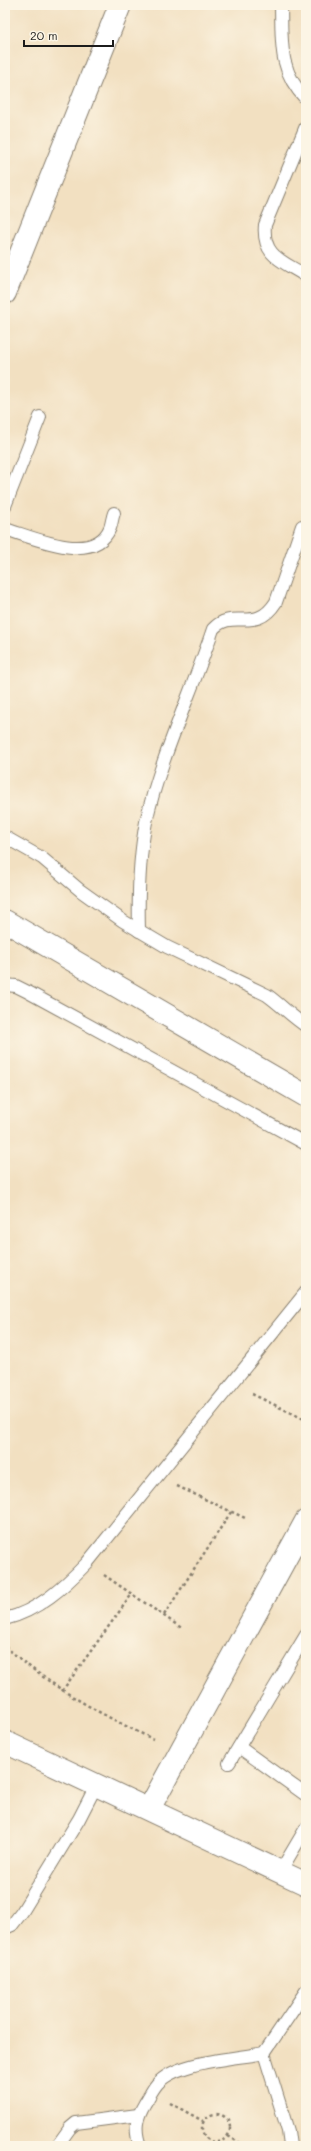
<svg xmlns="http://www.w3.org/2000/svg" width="311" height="2151" viewBox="0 0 311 2151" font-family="Mali,sans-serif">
<rect width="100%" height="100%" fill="#fcf5e5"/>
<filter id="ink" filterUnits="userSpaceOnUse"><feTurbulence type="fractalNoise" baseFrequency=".025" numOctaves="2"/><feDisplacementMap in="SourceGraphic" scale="8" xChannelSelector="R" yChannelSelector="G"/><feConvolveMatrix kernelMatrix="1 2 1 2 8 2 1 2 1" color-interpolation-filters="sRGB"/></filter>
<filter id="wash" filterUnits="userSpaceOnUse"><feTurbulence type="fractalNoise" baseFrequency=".012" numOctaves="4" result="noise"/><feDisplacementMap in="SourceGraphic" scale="16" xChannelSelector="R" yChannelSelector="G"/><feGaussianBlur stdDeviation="0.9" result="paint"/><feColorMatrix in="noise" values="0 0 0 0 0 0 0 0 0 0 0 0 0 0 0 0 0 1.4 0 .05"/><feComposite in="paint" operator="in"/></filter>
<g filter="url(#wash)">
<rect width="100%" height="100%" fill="#f2e0c1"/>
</g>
<g filter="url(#ink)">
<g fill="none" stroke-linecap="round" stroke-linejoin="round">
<defs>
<g id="lane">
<path d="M281,5C282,41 278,71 306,99"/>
<path d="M306,126L265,225C262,257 283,261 306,276"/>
<path d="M5,506L40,417"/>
<path d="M5,529C33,537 94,566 110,528C112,523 112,518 114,513"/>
<path d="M5,837L42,858L81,891L123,921L167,947L267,995C281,1005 292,1017 306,1026"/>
<path d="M139,931C138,894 139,858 146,822C160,758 192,692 213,629C233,607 255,635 276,602L302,526"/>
<path d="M5,985L16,986L28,992L306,1144"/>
<path d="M5,1619C38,1611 64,1587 87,1563L306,1292"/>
<path d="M239,1747L306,1795"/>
<path d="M229,1763L306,1635"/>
<path d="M280,1872L306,1828"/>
<path d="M5,1928L12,1925L22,1912L79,1819L97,1784"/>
<path d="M264,2053L306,1991"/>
<path d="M57,2146L70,2128L76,2123L138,2115"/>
<path d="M140,2146C134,2129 136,2118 145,2103C149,2097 152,2090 157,2084C176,2061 235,2059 264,2053L288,2131L290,2146"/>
</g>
<g id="street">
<path d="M5,293L120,5"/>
<path d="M5,921L306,1096"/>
<path d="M5,1742L306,1884"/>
<path d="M149,1809L306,1521"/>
</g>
</defs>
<use href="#lane" stroke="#877e6e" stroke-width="14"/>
<use href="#street" stroke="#877e6e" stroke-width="24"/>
<g stroke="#877e6e" stroke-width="2.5" stroke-dasharray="3 3" stroke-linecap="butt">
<path d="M252,1394L304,1419"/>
<path d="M177,1486L247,1519"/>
<path d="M104,1575L183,1629"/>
<path d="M164,1615L231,1512"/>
<path d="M5,1646C49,1686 99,1714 153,1739"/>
<path d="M62,1691L132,1594"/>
<path d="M170,2103L203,2121"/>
<circle cx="216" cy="2128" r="14"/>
<path d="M228,2136L245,2146"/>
<path d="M205,2146L208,2141"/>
</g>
<use href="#lane" stroke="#fff" stroke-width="12"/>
<use href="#street" stroke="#fff" stroke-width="22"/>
</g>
</g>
<rect width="311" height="2151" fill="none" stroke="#fcf5e5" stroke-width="20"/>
<path d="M24 40v6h89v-6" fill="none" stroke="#1c1c1c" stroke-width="2"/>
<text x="30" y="40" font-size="12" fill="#1c1c1c" stroke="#fcf5e5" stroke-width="3" paint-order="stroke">20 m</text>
</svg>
